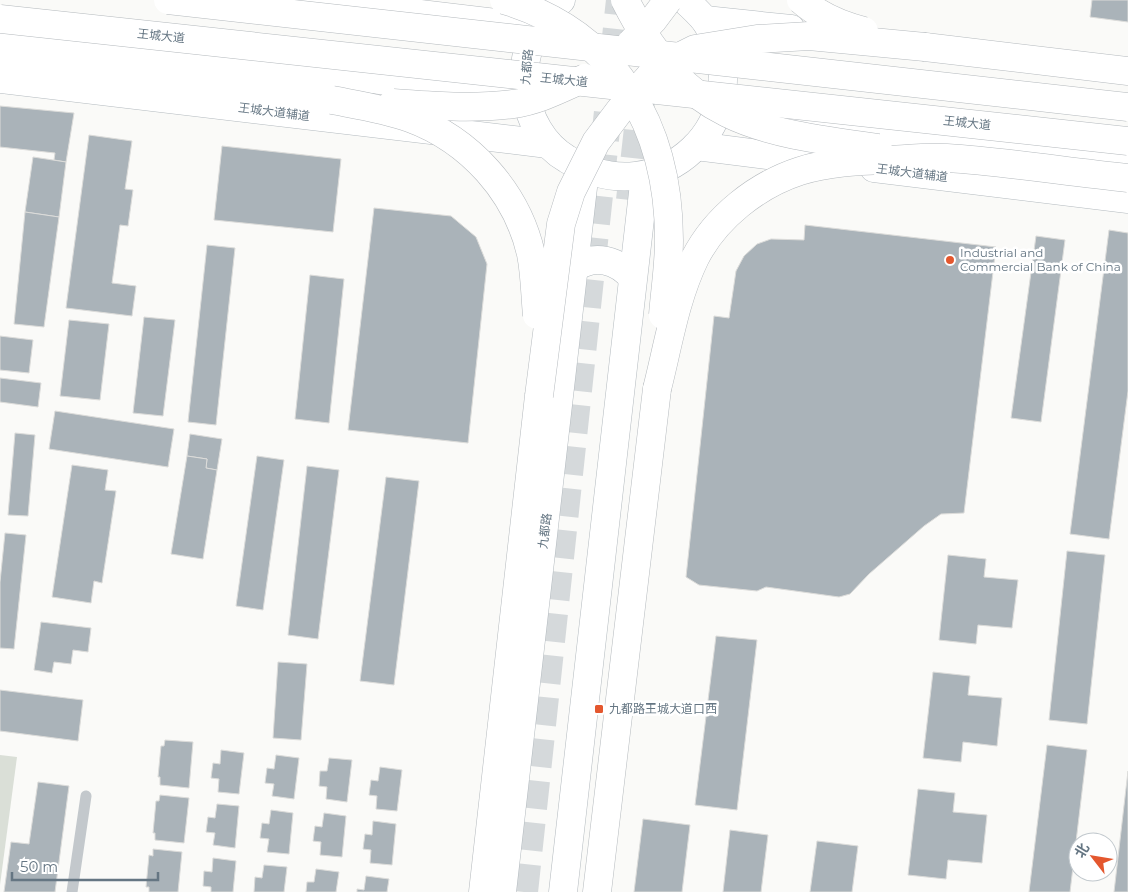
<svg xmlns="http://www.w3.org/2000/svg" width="1128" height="892" viewBox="0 0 1128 892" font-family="Montserrat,'Noto Sans SC',sans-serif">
<rect width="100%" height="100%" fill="#fafaf8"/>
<path fill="#dadfd7" d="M0,755L17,757L0,885Z"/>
<g fill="#aab3b9" stroke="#dcdcda">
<path d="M1092,0H1128V22L1090,17Z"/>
<path d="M0,106L74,113L66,162L54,160L55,153L0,147Z"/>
<path d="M89,135L132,141L125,189L133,190L128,226L120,225L112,283L136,286L132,316L66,308Z"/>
<path d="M222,146L341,159L333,232L214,220Z"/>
<path d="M33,157L66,162L59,217L25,212Z"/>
<path d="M374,208L451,216L476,237L487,264L468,443L348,430Z"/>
<path d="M25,212L59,217L44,327L14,324Z"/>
<path d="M805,225L996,247L964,513L941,514L924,526L869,574L850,594L839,597L766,587L757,591L699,585L686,577L714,316L729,318L736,271L744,256L757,244L771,239L804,240Z"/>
<path d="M1109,230L1128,233V391L1109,539L1070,534Z"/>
<path d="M1036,236L1065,240L1041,422L1011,418Z"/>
<path d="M207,245L235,248L216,425L188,422Z"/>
<path d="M310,275L344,279L329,423L295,419Z"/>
<path d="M144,317L175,320L163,416L133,413Z"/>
<path d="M69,320L109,324L100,400L60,396Z"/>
<path d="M0,336L33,340L29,373L0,370Z"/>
<path d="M0,378L41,383L38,407L0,402Z"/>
<path d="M55,411L174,429L168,467L49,449Z"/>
<path d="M15,433L35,435L28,516L8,515Z"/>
<path d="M190,434L222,439L217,470L206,468L207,459L187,456Z"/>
<path d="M187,456L207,459L206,468L217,470L203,559L171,554Z"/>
<path d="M257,456L284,460L263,610L236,606Z"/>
<path d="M72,465L108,470L105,490L116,491L102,583L94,581L91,603L52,597Z"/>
<path d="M307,466L339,470L318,639L288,635Z"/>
<path d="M386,477L419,481L394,685L360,681Z"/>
<path d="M5,533L26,535L14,649L0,648V582Z"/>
<path d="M1067,551L1105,555L1087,724L1049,720Z"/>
<path d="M948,555L986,559L984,577L1018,580L1012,628L978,625L976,644L939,640Z"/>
<path d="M41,622L91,628L88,652L73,650L71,664L54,662L52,673L34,670Z"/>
<path d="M716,636L757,640L737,810L695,805Z"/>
<path d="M278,662L307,664L301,740L273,738Z"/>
<path d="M933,672L970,676L968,695L1002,698L997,746L963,742L961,762L923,758Z"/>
<path d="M0,690L83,700L78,741L0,731Z"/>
<path d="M165,740L193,742L189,788L160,785V777H158L161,746H164Z"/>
<path d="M1047,745L1087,750L1070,892H1029Z"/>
<path d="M221,750L244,753L239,794L218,792L219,779L211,778L213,763L220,764Z"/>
<path d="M276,755L299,758L294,799L272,796L274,784L265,783L267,768L274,769Z"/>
<path d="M329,758L352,760L347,802L326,799L327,787L319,786L320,771H327Z"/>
<path d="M380,767L402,770L397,811L376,809L377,796L369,795L371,780L378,781Z"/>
<path d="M1128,771V892H1114Z"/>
<path d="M38,782L69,786L55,892H4L11,842L29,844Z"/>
<path d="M918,789L955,793L953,812L987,815L982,863L948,860L946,879L908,875Z"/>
<path d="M160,795L189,798L184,843L155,840V833H153L156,801H159Z"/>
<path d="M217,804L239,806L235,848L213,845L215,833L206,832L208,817L215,818Z"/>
<path d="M271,810L293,813L289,854L267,852L269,839L260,838L262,823L269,824Z"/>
<path d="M324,813L346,816L342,857L320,855L321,842L313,841L315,826L322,827Z"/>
<path d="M643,819L690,825L682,892H634Z"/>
<path d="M373,821L396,824L392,865L370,863L371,850L363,849L365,834L372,835Z"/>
<path d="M730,830L768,835L761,892H723Z"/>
<path d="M817,841L858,846L852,892H810Z"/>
<path d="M153,849L182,852L178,892H149V887H146L149,855L153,856Z"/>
<path d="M213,858L236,861L233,892H211V887L203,886L204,871L212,872Z"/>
<path d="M264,865L287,867L284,892H254L255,877L262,878Z"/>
<path d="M316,869L339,872L336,892H306L307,882H314Z"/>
<path d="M366,876L389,879L387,892H357V889L364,890Z"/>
</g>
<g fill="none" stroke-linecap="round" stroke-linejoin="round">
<g stroke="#d5d9db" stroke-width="28" stroke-dasharray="28 14" stroke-linecap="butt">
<path d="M630,200L641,101"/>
<path d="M524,892L620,0"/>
</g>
<defs>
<g id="secondary">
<path d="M561,0C534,23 521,55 525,90C528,118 543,145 567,159C660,217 762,120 708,25C703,16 693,8 685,0"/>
<path d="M705,20L791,29"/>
<path d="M0,79L548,144"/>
<path d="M696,146L831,163"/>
<path d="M874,168L1128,199"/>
<path d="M576,267C595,254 617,260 632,277"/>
<path d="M502,892L585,170"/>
<path d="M563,892L645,175"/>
</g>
<g id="primary">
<path d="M304,0L521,26"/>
<path d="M0,38L525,96"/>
<path d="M925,47L1128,71"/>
<path d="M0,59L332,100"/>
<path d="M794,123L1128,159"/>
<path d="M483,892L539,396"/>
<path d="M597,892L657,389"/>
</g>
</defs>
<use href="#secondary" stroke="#b3babf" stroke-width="29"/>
<use href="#primary" stroke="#b5babe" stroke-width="29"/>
<path stroke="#c3c8cc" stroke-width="11" d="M72,892L86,796"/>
<use href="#secondary" stroke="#fff" stroke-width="28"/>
<use href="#primary" stroke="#fff" stroke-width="28"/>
<defs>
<g id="primary-bridge">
<path d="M504,0C616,33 669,127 669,240C669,265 665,290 663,315"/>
<path d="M625,0C686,122 754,131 878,148"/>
<path d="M801,0C819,16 840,25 864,31"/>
<path d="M631,43L653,20L668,0"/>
<path d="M332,100C358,105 385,109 410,118C470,140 517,192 531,254C535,274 535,295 537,315"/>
<path d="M393,103C433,106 473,109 513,104C538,101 562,88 585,78"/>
<path d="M657,389C668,346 675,299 695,258C716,217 757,185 800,171C828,162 858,161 887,160C907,159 927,157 947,158C1008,162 1068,172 1128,178"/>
<path d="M539,396L561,224L571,192L596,142L620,110L649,77L667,63L695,49L757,39L809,36L925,47"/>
</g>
<g id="highway-bridge">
<path d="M168,0L1128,107"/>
<path d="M0,19L1128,141"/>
</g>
</defs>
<use href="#primary-bridge" stroke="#b5babe" stroke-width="29" stroke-linecap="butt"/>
<use href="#highway-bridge" stroke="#b4b9bd" stroke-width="29" stroke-linecap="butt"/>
<use href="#primary-bridge" stroke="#fff" stroke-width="28"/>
<use href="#highway-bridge" stroke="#fff" stroke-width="28"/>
</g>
<g fill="#e4572e" stroke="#fff" stroke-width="2">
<circle cx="950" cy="260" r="5"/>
<rect x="594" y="704" width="10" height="10" rx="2.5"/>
</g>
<g text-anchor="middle" stroke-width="5" stroke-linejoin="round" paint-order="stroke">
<g font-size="12" fill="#657683" stroke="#fff">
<text transform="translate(161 36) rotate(6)" y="4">王城大道</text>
<text transform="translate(527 67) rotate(-85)" y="4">九都路</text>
<text transform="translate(564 80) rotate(6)" y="4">王城大道</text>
<text transform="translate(274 112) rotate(7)" y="4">王城大道辅道</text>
<text transform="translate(967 123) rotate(6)" y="4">王城大道</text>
<text transform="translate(912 173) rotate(7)" y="4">王城大道辅道</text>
<text transform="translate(545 531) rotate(-83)" y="4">九都路</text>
</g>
<g font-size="12" fill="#657683" stroke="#fff" text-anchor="start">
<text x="960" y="257">Industrial and<tspan x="960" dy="14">Commercial Bank of China</tspan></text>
<text x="609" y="713">九都路王城大道口西</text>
</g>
</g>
<g transform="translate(1093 857) rotate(301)"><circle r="24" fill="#ffffff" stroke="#c1c8cd"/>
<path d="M0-4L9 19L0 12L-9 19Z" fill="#e4572e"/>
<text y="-8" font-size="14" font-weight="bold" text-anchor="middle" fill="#657683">北</text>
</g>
<path d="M12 872v8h146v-8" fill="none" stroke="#657683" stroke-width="2.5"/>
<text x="20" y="872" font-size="15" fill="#657683" stroke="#ffffff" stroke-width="4" paint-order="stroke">50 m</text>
</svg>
